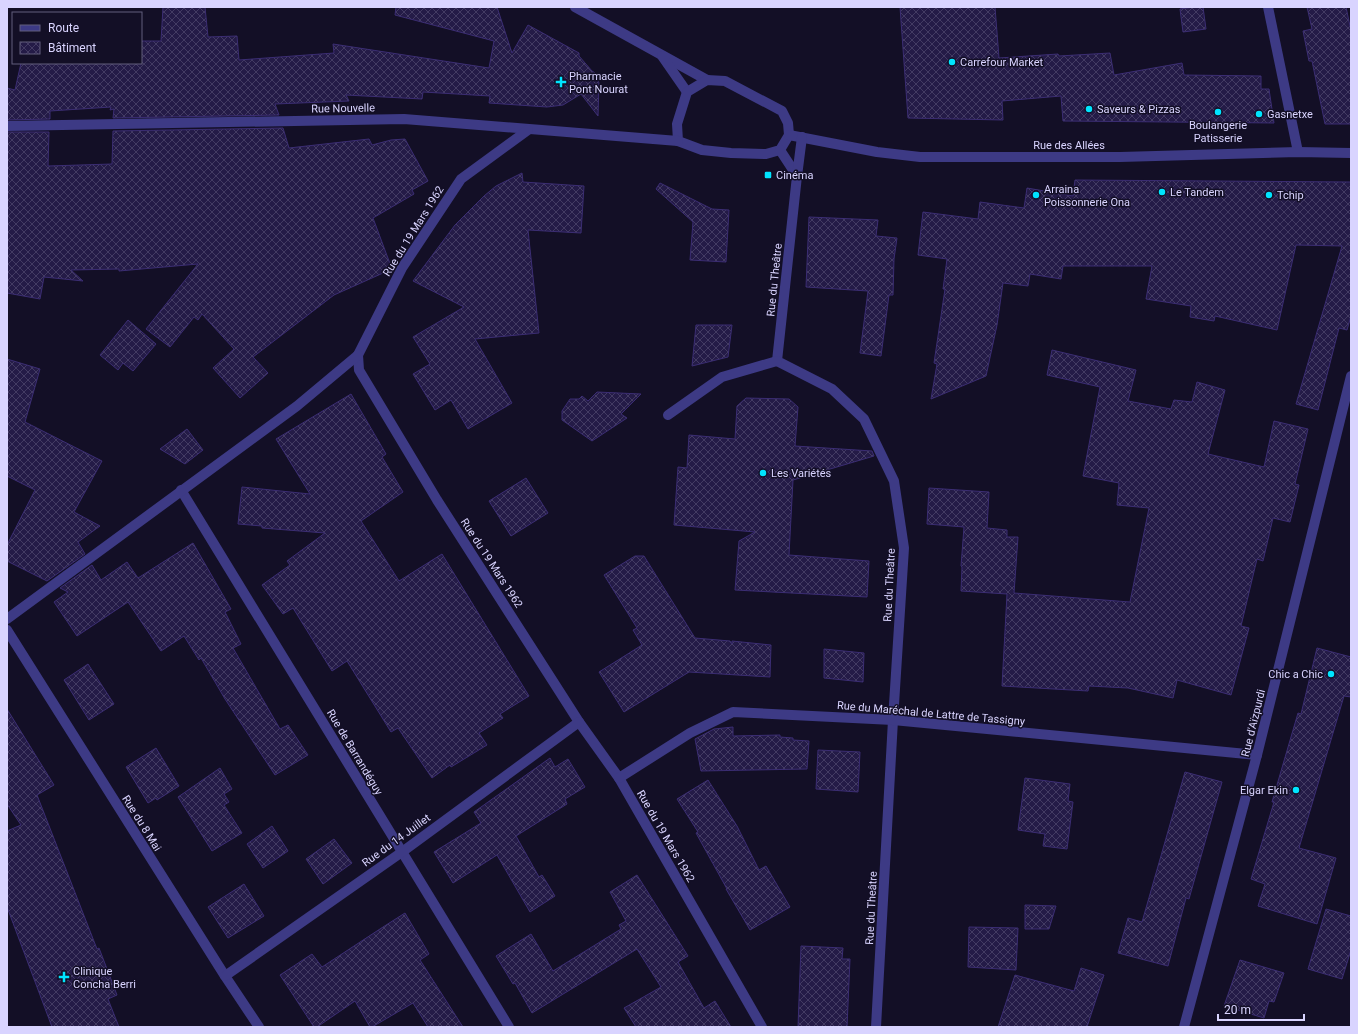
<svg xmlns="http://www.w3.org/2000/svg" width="1358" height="1034" viewBox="0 0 1358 1034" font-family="Roboto,sans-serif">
<defs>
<pattern id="building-cross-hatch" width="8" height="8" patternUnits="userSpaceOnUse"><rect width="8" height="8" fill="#241b47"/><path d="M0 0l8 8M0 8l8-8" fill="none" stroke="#433b63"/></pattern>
</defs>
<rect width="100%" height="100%" fill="#130f26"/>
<g fill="url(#building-cross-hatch)" stroke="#3b2d73">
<path d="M163,7H205L208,37L237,36L239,60L334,53L333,44L489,68L494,41L395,15L396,7H497L512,53L528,25L579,53V56L592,71L595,73L599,83L598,116L581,94L563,105L547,107L489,103L490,96L423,92L422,99L346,95L349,101L275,104L279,115L113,118L114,109L110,110L111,107L50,111V119L7,120V88L15,90L21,63H141V41H161Z"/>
<path d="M900,7H995L999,58L1058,54L1059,56L1110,53L1114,75L1182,63L1184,75L1261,76V89H1269L1274,123L1063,121L1061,96L1002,101L1003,120L908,118Z"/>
<path d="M1194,7H1203L1206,29L1183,32L1180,9Z"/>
<path d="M1307,7H1346L1351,31V124H1325L1312,61H1309L1303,31L1312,29Z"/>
<path d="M283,128L289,148L369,139L372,145L391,140L405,139L428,181L412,190L414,194L373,218L392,269L334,295L253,357L268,373L240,398L213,368L234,349L202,314L198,320L194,317L170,347L146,329L198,264L119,271V269L71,270L83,281L44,277L40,299L7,293V132H49L48,166L112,164L113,131Z"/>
<path d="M522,173L523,182L584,186L581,233L528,230L539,333L475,339L512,403L468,429L451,400L435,410L413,374L430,364L413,337L464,307L413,281L455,225L484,196L496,186Z"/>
<path d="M1075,180L1351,182V316L1347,330L1339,328L1318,410L1296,404L1342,246L1296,245L1277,330L1215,316L1214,321L1190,317L1191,306L1146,299L1152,266H1063L1061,279L1030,274L1028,286L1003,283L997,325L986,376L931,399L937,364L934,363L945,289H943L947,259L918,255L923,212L978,219L980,202L1024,208L1027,188L1073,196Z"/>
<path d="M660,183L712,209L729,210L726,262L690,260L693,222L656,189Z"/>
<path d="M809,217L878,220L876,236L897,238L894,259L893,295H889L881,356L860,353L868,291L806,287Z"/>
<path d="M128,320L156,344L133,371L123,363L118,370L100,355Z"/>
<path d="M696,325H732L728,357L692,366Z"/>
<path d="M1052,350L1136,370L1128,401L1171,409L1174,400L1192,402L1197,382L1225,390L1208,454L1264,467L1274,421L1308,429L1295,484L1299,485L1290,522L1273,518L1263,561L1257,559L1241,626L1249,628L1231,695L1177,680L1173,698L1128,688L1089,686L1088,691L1002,686L1007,594L961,591L962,567L961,566L964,527L927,524L929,488L989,492L987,528L1007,530V537H1018L1014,593L1130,602L1149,508L1117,505L1119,483L1083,476L1100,387L1047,375Z"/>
<path d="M7,359L40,369L25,422L102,461L74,512L100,526L78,542L85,554L47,581L7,561V545L35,490L7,476Z"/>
<path d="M597,392L641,394L621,414L627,418L592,441L562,420V411L570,399H579L582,396L588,401Z"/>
<path d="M351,394L386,454L382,457L403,492L361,521L399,581L442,554L529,696L500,714L503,718L479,733L487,745L451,767L450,765L432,778L398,728L391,732L347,661L332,671L293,608L283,614L262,585L290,565L287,561L325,533L262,528V526L238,524L242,487L310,494L276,439Z"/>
<path d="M746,398L789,399L798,407L795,446L872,451L874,456L793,480L789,555L869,561L867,597L735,590L739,541L755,532L674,525L678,467L687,468L689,435L735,439L737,406Z"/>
<path d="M187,429L203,450L185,464L160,449Z"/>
<path d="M526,478L548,513L511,536L489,501Z"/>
<path d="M193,543L231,609L225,612L241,644L233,648L280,729L288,725L308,755L275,775L225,699L201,658L199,660L184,636L161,651L128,602L77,636L54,602L68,592L60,588L92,565L101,580L127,562L138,578Z"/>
<path d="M635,556H644L695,638L730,641L732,644V641L771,645L770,677L689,672L624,712L599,672L642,645L633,630L637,628L604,575Z"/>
<path d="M1317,648L1351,657V697L1344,696L1299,848L1336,858L1317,924L1258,906L1265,884L1251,879L1274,802H1272L1298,713L1301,714Z"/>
<path d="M824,649L864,653L863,682L824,678Z"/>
<path d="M88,664L114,704L89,720L64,680Z"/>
<path d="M7,709L54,785L37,795L97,949L99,948L117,995L108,999L119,1027H52L7,907V831L21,825L7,804Z"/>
<path d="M733,727V736L780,735V737L793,738V740L809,741L807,769L701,771L695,739L714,729Z"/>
<path d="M156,748L179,786L157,800L156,798L148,803L126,767Z"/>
<path d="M818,750L860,752L858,792L816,789Z"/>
<path d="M550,758L555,767L568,759L585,787L565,799L567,804L516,836L539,877L542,875L555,896L530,912L497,855L453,883L434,852L481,823L474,812Z"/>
<path d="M220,768L232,789L224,794L229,802L224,805L242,833L212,851L178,797Z"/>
<path d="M1185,772L1222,782L1189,899L1186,898L1168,966L1118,953L1128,918L1142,922Z"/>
<path d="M1025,778L1070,784L1068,801L1073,802L1067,849L1043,846L1045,834L1018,830Z"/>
<path d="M708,780L737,826L759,870L766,866L790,907L750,930L726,889H727L696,833L698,832L677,799Z"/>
<path d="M272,826L288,851L263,868L247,844Z"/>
<path d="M334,839L352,863L323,884L306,859Z"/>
<path d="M637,875L688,956L678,962L704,1008L715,1001L731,1027H636L624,1008L661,987L637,949L532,1013L515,983L513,984L496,956L531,934L553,971L621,929L619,925L626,921L610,892Z"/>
<path d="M244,884L264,916L228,938L208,907Z"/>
<path d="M1025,905L1056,906L1049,929H1025Z"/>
<path d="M1326,909L1351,916V950L1342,979L1308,969Z"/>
<path d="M405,913L429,954L420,960L463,1027H428L413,1003L372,1027H370L355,1001L317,1027H314L280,975L312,954L322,967L383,927Z"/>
<path d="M969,927L1018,928L1016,970L968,967Z"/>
<path d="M801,946L843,948L842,959H850L847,1027H798Z"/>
<path d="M1240,960L1284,973L1274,1002L1269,1001L1264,1018L1224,1006Z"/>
<path d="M1081,968L1104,975L1087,1027H998L1015,975L1074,991Z"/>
</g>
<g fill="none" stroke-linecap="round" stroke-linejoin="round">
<g stroke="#3d3a85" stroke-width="10">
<path d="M575,7L707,80"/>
<path d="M1268,7L1298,152"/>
<path d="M662,56L687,92"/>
<path d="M707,80L725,81L782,111L788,123L789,135L780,150L766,154L731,153L702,150L678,141L677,124L687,92Z"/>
<path d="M7,126L404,119L678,141"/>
<path d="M528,130L461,179L402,268L358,355L359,370L437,500L579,722L619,778L762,1027"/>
<path d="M789,135L877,152L920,157H1120L1298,152L1351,153"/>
<path d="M780,150L797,176L777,361L832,389L864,419L894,481L904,548L893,720L876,1027"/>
<path d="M797,176L802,137"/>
<path d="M668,415L722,377L777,361"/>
<path d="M181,490L509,1027"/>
<path d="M7,619L297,406L358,355"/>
<path d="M7,630L225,976L259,1027"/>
<path d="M619,778L690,733L733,712L893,720L1257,755"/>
<path d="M225,976L402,852L579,722"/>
<path d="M1184,1027L1257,755L1351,376"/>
</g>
</g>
<g fill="#00e5ff" stroke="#130f26" stroke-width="1.5">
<circle cx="952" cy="62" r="4"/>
<path d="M559 76h4v4h4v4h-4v4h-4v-4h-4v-4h4z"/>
<circle cx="1089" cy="109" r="4"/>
<circle cx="1218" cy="112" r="4"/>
<circle cx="1259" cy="114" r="4"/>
<rect x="764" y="171" width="8" height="8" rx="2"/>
<circle cx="1162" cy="192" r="4"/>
<circle cx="1036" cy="195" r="4"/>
<circle cx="1269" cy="195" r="4"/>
<circle cx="763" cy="473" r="4"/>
<circle cx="1331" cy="674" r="4"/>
<circle cx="1296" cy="790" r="4"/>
<path d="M62 971h4v4h4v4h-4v4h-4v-4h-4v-4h4z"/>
</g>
<g text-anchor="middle" stroke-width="3" stroke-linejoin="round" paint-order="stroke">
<g font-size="11" fill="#d9d4ff" stroke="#130f26" text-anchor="start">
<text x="960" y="66">Carrefour Market</text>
<text x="569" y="80">Pharmacie<tspan x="569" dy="13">Pont Nourat</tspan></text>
<text x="1097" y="113">Saveurs &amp; Pizzas</text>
<text x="1267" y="118">Gasnetxe</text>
<text x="1218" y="129" text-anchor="middle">Boulangerie<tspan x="1218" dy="13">Patisserie</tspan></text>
<text x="776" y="179">Cinéma</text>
<text x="1044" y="193">Arraina<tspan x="1044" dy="13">Poissonnerie Ona</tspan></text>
<text x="1170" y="196">Le Tandem</text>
<text x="1277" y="199">Tchip</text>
<text x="771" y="477">Les Variétés</text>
<text x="1323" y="678" text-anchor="end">Chic a Chic</text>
<text x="1288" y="794" text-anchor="end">Elgar Ekin</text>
<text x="73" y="975">Clinique<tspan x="73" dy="13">Concha Berri</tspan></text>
</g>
<g font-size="11" fill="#d9d4ff" stroke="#130f26">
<text transform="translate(343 108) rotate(-1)" y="4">Rue Nouvelle</text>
<text x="1069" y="149">Rue des Allées</text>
<text transform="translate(413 231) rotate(-58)" y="4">Rue du 19 Mars 1962</text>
<text transform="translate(774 280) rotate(-84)" y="4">Rue du Theâtre</text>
<text transform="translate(492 563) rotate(57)" y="4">Rue du 19 Mars 1962</text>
<text transform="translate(889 585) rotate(-87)" y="4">Rue du Theâtre</text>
<text transform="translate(931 713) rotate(5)" y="4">Rue du Maréchal de Lattre de Tassigny</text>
<text transform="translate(1253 723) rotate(-76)" y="4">Rue d'Aïzpurdi</text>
<text transform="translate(355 752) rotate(59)" y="4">Rue de Barrandéguy</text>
<text transform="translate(142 823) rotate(58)" y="4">Rue du 8 Mai</text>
<text transform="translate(666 836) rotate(60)" y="4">Rue du 19 Mars 1962</text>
<text transform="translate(396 840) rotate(-36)" y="4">Rue du 14 Juillet</text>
<text transform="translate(871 908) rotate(-87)" y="4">Rue du Theâtre</text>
</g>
</g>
<rect width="1358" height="1034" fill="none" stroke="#d9d4ff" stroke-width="16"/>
<rect x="12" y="12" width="130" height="52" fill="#130f26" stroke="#625e7d"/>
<rect x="20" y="25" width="20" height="6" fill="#3d3a85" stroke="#625e7d"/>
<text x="48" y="32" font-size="12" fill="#d9d4ff">Route</text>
<rect x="20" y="42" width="20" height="12" fill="url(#building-cross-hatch)" stroke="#625e7d"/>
<text x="48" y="52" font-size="12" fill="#d9d4ff">Bâtiment</text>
<path d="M1218 1014v6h86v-6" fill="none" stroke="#d9d4ff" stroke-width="2"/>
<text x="1224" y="1014" font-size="12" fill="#d9d4ff" stroke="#130f26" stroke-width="3" paint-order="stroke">20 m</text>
</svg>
